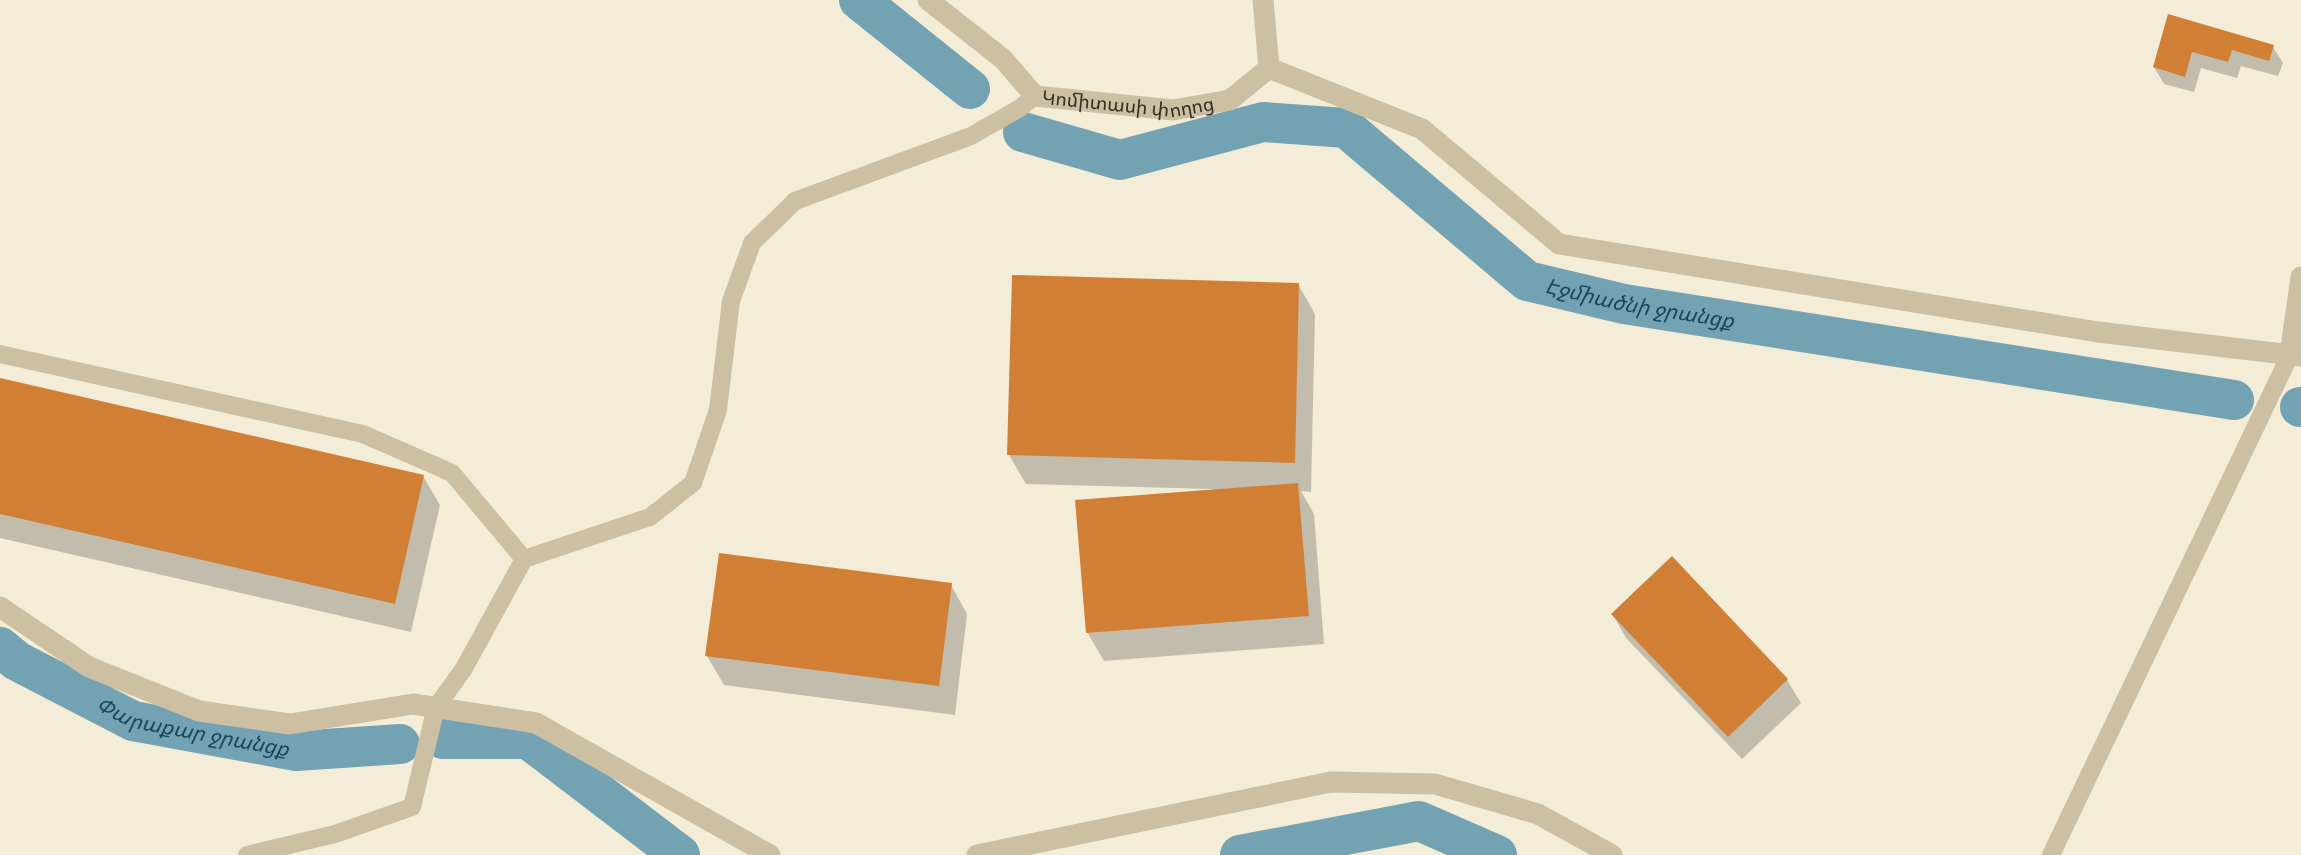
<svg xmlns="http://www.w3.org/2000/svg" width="2301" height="855" viewBox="0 0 2301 855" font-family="'Archivo Narrow','Noto Sans Armenian',sans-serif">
<rect width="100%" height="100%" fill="#f3ecd7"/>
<g fill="#0003">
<path d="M2169,16L2273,47L2283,63L2278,76L2241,66L2237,78L2201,68L2194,92L2164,84L2154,67Z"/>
<path d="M1298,284L1315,314L1311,492L1301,491L1314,514L1324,644L1104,661L1087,632L1212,492V489L1026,484L1009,455Z"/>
<path d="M0,380L423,476L440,505L411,632L0,538Z"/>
<path d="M951,585L967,614L955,715L724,685L707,656Z"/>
<path d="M1613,615L1787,680L1801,703L1742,759L1626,638Z"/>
</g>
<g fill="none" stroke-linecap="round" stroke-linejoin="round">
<g stroke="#73a2b3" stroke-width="40">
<path d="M859,0L970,89"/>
<path id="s1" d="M1023,132L1120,160L1263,122L1346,128L1527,281L1624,304L2234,400"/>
<path d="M2300,407H2301"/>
<path id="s2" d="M0,647L17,661L133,721L296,751L400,744"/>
<path d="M443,739H528L680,855"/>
<path d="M1240,855L1419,821L1497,855"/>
</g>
</g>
<g fill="#d27f36">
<path d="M2168,14L2274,45L2269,61L2232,50L2228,62L2192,52L2185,77L2153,67Z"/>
<path d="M1012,275L1299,283L1295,463L1007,455Z"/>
<path d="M0,378L424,475L395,604L0,514Z"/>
<path d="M1298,483L1309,616L1086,633L1075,500Z"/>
<path d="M719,553L952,583L939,686L705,656Z"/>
<path d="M1672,556L1788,679L1728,737L1611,614Z"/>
</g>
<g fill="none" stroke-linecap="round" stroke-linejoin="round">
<g stroke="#ccbfa2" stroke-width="18">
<path d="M0,354L363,434L452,473L524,559"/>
<path d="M247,855L335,834L412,807L436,707L463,670L524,559L650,517L693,483L718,410L731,301L752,243L795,201L971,136L1020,108L1035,96"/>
<path d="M2051,855L2290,355"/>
</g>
<g stroke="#ccbfa2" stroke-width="21">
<path id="s3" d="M928,0L1003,59L1035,96L1173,110L1230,100L1269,68"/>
<path d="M1263,0L1269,68"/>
<path d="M1269,68L1422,129L1559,244L2098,332L2301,356"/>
<path d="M2290,355L2301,277"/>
<path d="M0,607L89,667L199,711L290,724L413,704L536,723L770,855"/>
<path d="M977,855L1331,782L1435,784L1538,814L1612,855"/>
</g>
</g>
<g text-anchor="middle" stroke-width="6" stroke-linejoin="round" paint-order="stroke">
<g font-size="19" fill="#362e25" stroke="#fbf5e3">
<text dy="7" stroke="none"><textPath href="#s3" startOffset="238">Կոմիտասի փողոց</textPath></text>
</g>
<g font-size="21" font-style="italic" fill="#17485b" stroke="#fbf5e3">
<text dy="7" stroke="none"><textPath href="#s1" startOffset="684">Էջմիածնի ջրանցք</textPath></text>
<text dy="7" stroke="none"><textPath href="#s2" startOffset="212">Փարաքար ջրանցք</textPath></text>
</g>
</g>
</svg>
